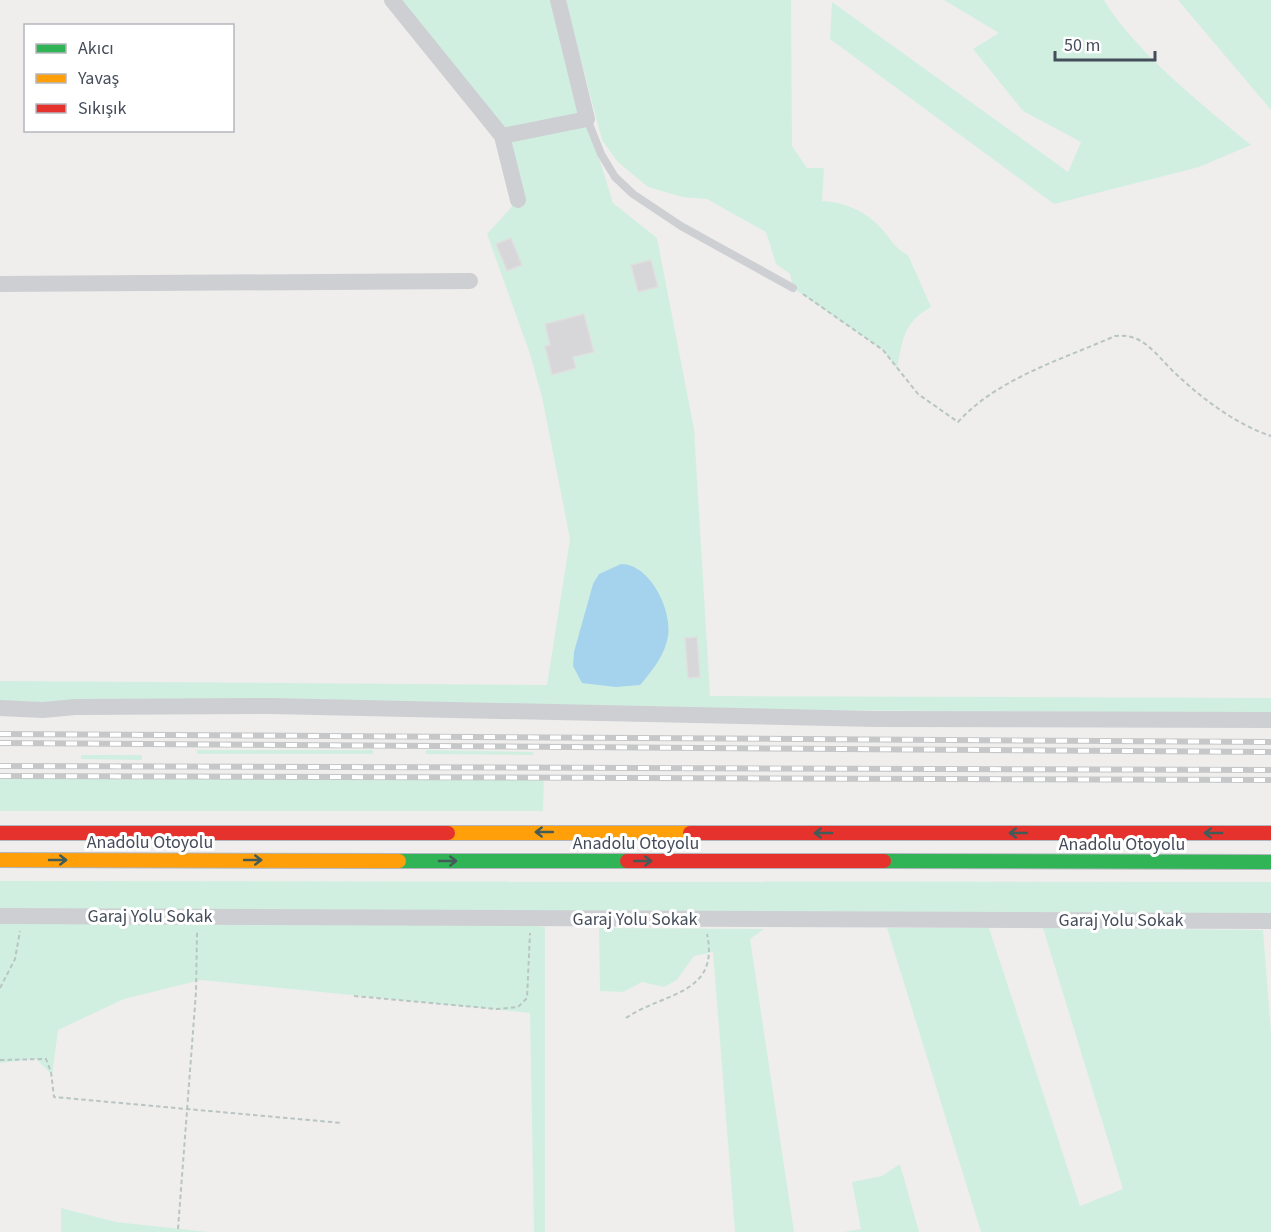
<svg xmlns="http://www.w3.org/2000/svg" width="1271" height="1232" viewBox="0 0 1271 1232" font-family="'Source Sans 3',sans-serif">
<rect width="100%" height="100%" fill="#efeeed"/>
<g fill="#d1efe1" fill-rule="evenodd">
<path d="M399,0H551L581,114L511,129L502,126Z"/>
<path d="M565,0H791L792,146L807,168H824L822,201C845,202 865,211 881,228C891,239 894,248 908,255L931,307C903,323 903,339 897,368L883,350L793,288L790,274L776,264L766,232L707,199L682,197L648,187L618,162L602,140Z"/>
<path d="M944,0H1104C1135,52 1204,106 1251,145L1199,167L1054,204L830,39L832,2L1068,172L1081,142L1023,111L973,49L999,33Z"/>
<path d="M1178,0H1271V110Z"/>
<path d="M587,119L613,203L657,238L694,429L710,696L1271,698V713L0,705V681L547,685L570,539L542,397L529,351L487,234L518,200L502,136ZM621,564C652,570 668,605 668,635L600,574Z"/>
<rect x="197" y="750" width="176" height="4"/>
<path d="M426,750L533,752V755L426,754Z"/>
<path d="M81,755H142V760L81,759Z"/>
<path d="M0,774L544,775L543,811H0Z"/>
<path d="M0,881L1271,882V915L0,913Z"/>
<path d="M0,922L512,924L545,927V1232H534L530,1013L201,980L124,999L58,1030L52,1075L36,1059L0,1063Z"/>
<path d="M599,928L764,929L750,939L794,1232H735L713,952L694,956L677,980L664,987L642,982L623,992L600,991Z"/>
<path d="M887,928H989L1080,1206L1123,1189L1043,928L1263,930L1271,1033V1232H981Z"/>
<path d="M900,1164L919,1232H843L861,1229L852,1182L882,1176Z"/>
<path d="M61,1208L116,1222L208,1232H61Z"/>
</g>
<path fill="#a5d2ed" d="M621,564C650,564 672,610 668,636C665,655 652,671 640,685L616,687L582,683L573,666L574,652L593,584L599,574Z"/>
<g fill="#d7d7d9" stroke="#e0dfe0" stroke-width="1.5">
<path d="M511,238L522,265L507,271L496,244Z"/>
<path d="M651,260L658,287L638,292L631,265Z"/>
<path d="M584,314L594,352L573,357L576,368L552,375L545,346L550,345L545,324Z"/>
<path d="M697,637L700,677L688,678L685,638Z"/>
</g>
<g fill="none" stroke-linecap="round" stroke-linejoin="round">
<defs>
<g id="fast">
<path d="M399,861H627"/>
<path d="M884,861L1271,862"/>
</g>
<g id="slow">
<path d="M448,833H690"/>
<path d="M0,860L399,861"/>
</g>
<g id="jam">
<path d="M0,833H448"/>
<path d="M690,833H1271"/>
<path d="M627,861H884"/>
</g>
</defs>
<use href="#fast" stroke="#b2b5bd" stroke-width="16"/>
<use href="#slow" stroke="#b2b5bd" stroke-width="16"/>
<use href="#jam" stroke="#b2b5bd" stroke-width="16"/>
<g stroke="#b9c5c3" stroke-width="2" stroke-dasharray="4.5 3" stroke-linecap="butt">
<path d="M803,294L883,350L918,394L958,422C998,378 1061,360 1115,336C1123,335 1130,336 1137,339C1152,346 1163,362 1175,373C1201,398 1237,425 1271,436"/>
<path d="M0,988L15,959L20,931"/>
<path d="M354,996L497,1009L518,1007L527,998L530,933"/>
<path d="M626,1018C664,992 720,995 707,934"/>
<path d="M0,1060L46,1059L51,1072L54,1097L342,1123"/>
<path d="M178,1229L196,992L197,932"/>
</g>
<path stroke="#cecfd3" stroke-width="8" d="M587,119L601,154L615,177L633,194L681,226L793,288"/>
<g stroke="#cecfd3" stroke-width="16">
<path d="M392,0L502,136L518,200"/>
<path d="M502,136L587,119L558,0"/>
<path d="M0,284L470,281"/>
<path d="M0,708L43,710L75,707L271,706L875,719L1271,720"/>
<path d="M0,916L1271,921"/>
</g>
<use href="#fast" stroke="#30b455" stroke-width="14"/>
<use href="#slow" stroke="#ff9f0a" stroke-width="14"/>
<use href="#jam" stroke="#e5322d" stroke-width="14"/>
<defs>
<g id="rail">
<path d="M0,734L1271,742"/>
<path d="M0,743L1271,752"/>
<path d="M0,766L1271,770"/>
<path d="M0,776L1271,780"/>
</g>
</defs>
<use href="#rail" stroke="#c6c7c9" stroke-width="6"/>
<use href="#rail" stroke="#fff" stroke-width="4" stroke-dasharray="11" stroke-linecap="butt"/>
</g>
<defs><path id="oneway-shaft" d="M-6 0H5M1.5-3L5.5 0L1.5 3" fill="none" stroke-width="1.6" stroke-linecap="round" stroke-linejoin="round" transform="scale(1.5)"/></defs>
<g stroke="#425c59">
<use href="#oneway-shaft" transform="translate(544 832) rotate(-180)"/>
<use href="#oneway-shaft" transform="translate(823 833) rotate(-180)"/>
<use href="#oneway-shaft" transform="translate(1018 833) rotate(-180)"/>
<use href="#oneway-shaft" transform="translate(1213 833) rotate(-180)"/>
<use href="#oneway-shaft" transform="translate(58 860)"/>
<use href="#oneway-shaft" transform="translate(253 860)"/>
<use href="#oneway-shaft" transform="translate(448 861)"/>
<use href="#oneway-shaft" transform="translate(643 861)"/>
</g>
<g text-anchor="middle" stroke-width="6" stroke-linejoin="round" paint-order="stroke">
<g font-size="18" fill="#454c5a" stroke="#fff">
<text x="150" y="848">Anadolu Otoyolu</text>
<text x="636" y="849">Anadolu Otoyolu</text>
<text x="1122" y="850">Anadolu Otoyolu</text>
<text x="150" y="922">Garaj Yolu Sokak</text>
<text x="635" y="925">Garaj Yolu Sokak</text>
<text x="1121" y="926">Garaj Yolu Sokak</text>
</g>
</g>
<rect x="24" y="24" width="210" height="108" fill="#ffffff" stroke="#b5b7bd" stroke-width="1.5"/>
<rect x="36" y="44" width="30" height="9" fill="#30b455" stroke="#b5b7bd" stroke-width="1.5"/>
<text x="78" y="54" font-size="18" fill="#454c5a">Akıcı</text>
<rect x="36" y="74" width="30" height="9" fill="#ff9f0a" stroke="#b5b7bd" stroke-width="1.5"/>
<text x="78" y="84" font-size="18" fill="#454c5a">Yavaş</text>
<rect x="36" y="104" width="30" height="9" fill="#e5322d" stroke="#b5b7bd" stroke-width="1.5"/>
<text x="78" y="114" font-size="18" fill="#454c5a">Sıkışık</text>
<path d="M1055 51v9h100v-9" fill="none" stroke="#454c5a" stroke-width="3"/>
<text x="1064" y="51" font-size="18" fill="#454c5a" stroke="#ffffff" stroke-width="4.5" paint-order="stroke">50 m</text>
</svg>
